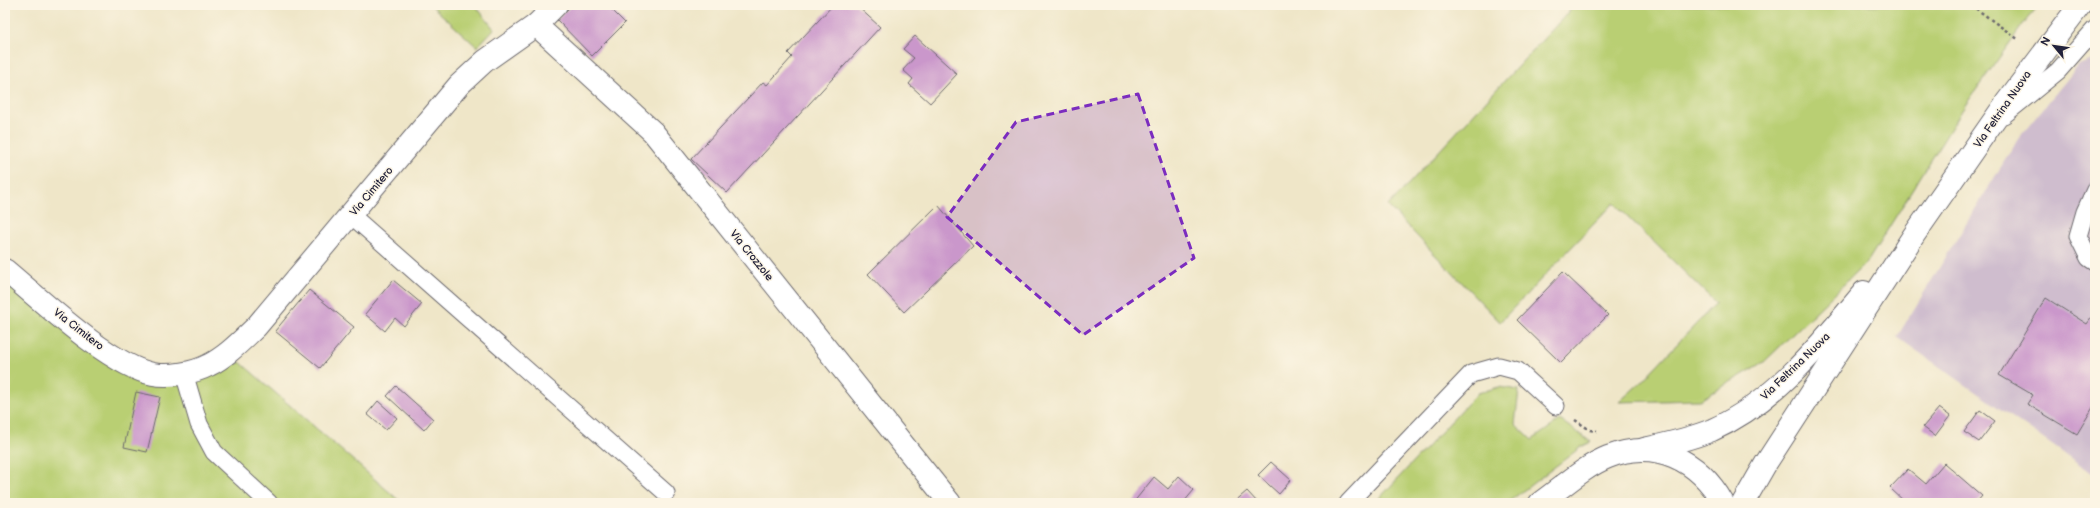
<svg xmlns="http://www.w3.org/2000/svg" width="2100" height="508" viewBox="0 0 2100 508" font-family="'Balsamiq Sans',sans-serif">
<rect width="100%" height="100%" fill="#fcf5e5"/>
<filter id="ink" filterUnits="userSpaceOnUse"><feTurbulence type="fractalNoise" baseFrequency=".025" numOctaves="2"/><feDisplacementMap in="SourceGraphic" scale="8" xChannelSelector="R" yChannelSelector="G"/><feConvolveMatrix kernelMatrix="1 2 1 2 8 2 1 2 1" color-interpolation-filters="sRGB"/></filter>
<filter id="wash" filterUnits="userSpaceOnUse"><feTurbulence type="fractalNoise" baseFrequency=".012" numOctaves="4" result="noise"/><feDisplacementMap in="SourceGraphic" scale="16" xChannelSelector="R" yChannelSelector="G"/><feGaussianBlur stdDeviation="0.9" result="paint"/><feColorMatrix in="noise" values="0 0 0 0 0 0 0 0 0 0 0 0 0 0 0 0 0 1.4 0 .05"/><feComposite in="paint" operator="in"/></filter>
<g filter="url(#wash)">
<rect width="100%" height="100%" fill="#efe6c8"/>
<path fill="#cfbdce" d="M2095,59V475L1897,337L2018,139L2079,65Z"/>
<g fill="#b9cf73" stroke="#6e7857">
<path d="M431,5H475L494,29L477,47Z"/>
<path d="M1575,5H2039L2024,23L1966,104L1868,261L1764,362L1700,400L1619,402L1640,383L1716,303L1614,203L1500,322L1388,206Z"/>
<path d="M5,268L135,363L207,374L240,362L402,503H5Z"/>
<path d="M1499,387L1519,390L1515,424L1532,440L1560,420L1591,442L1581,447L1507,503H1375L1470,401L1478,393Z"/>
</g>
<g id="blocks">
<g fill="#ca97cb">
<path d="M572,5H607L625,23L592,56L557,20Z"/>
<path d="M833,5H856L880,27L727,193L691,159L763,82L767,85L792,57L788,53Z"/>
<path d="M915,36L957,74L930,103L909,84L913,79L903,70L914,58L903,49Z"/>
<path d="M938,205L973,246L904,312L868,274Z"/>
<path d="M1563,272L1608,315L1561,363L1517,320Z"/>
<path d="M393,280L422,304L404,326L395,318L385,331L365,314Z"/>
<path d="M309,290L354,327L320,368L275,331Z"/>
<path d="M2046,298L2087,324L2092,317L2095,319V404L2077,434L2027,404L2033,395L1999,375Z"/>
<path d="M396,386L433,419L424,430L387,396Z"/>
<path d="M136,392L160,397L147,452L124,447Z"/>
<path d="M378,401L397,418L386,430L367,414Z"/>
<path d="M1939,408L1950,416L1935,436L1923,427Z"/>
<path d="M1980,410L1995,421L1979,442L1964,432Z"/>
<path d="M1271,462L1291,480L1279,494L1258,475Z"/>
<path d="M1944,463L1982,496L1976,503H1906L1890,488L1908,469L1926,484Z"/>
<path d="M1179,476L1194,490L1183,503H1133L1154,477L1168,489Z"/>
<path d="M1247,491L1258,503H1233Z"/>
</g>
</g>
</g>
<g filter="url(#ink)">
<use href="#blocks" fill-opacity="0" stroke="#6a676c" stroke-width="1"/>
<g fill="none" stroke-linecap="round" stroke-linejoin="round">
<defs>
<g id="service">
<path d="M2004,115L2058,71L2095,29"/>
<path d="M2095,190L2085,212L2078,236L2089,258L2095,262"/>
<path d="M351,215L666,493"/>
<path d="M184,373L199,424L214,452L269,503"/>
<path d="M1348,503L1471,374L1499,366L1518,371L1556,406"/>
</g>
<g id="minor">
<path d="M536,25L653,132L950,503"/>
<path d="M5,270C40,299 110,366 153,374C170,377 194,373 209,365C227,356 242,340 256,327L459,85L485,61L536,25L556,5"/>
</g>
<g id="primary">
<path d="M1644,449C1667,444 1690,439 1712,430C1775,402 1821,344 1864,292"/>
<path d="M1540,503C1560,489 1585,466 1608,457C1655,438 1699,460 1723,503"/>
<path d="M1743,503L1766,463L1914,235L2006,103L2080,5"/>
</g>
</defs>
<use href="#service" stroke="#6a676c" stroke-width="19"/>
<use href="#minor" stroke="#6a676c" stroke-width="24"/>
<use href="#primary" stroke="#6a676c" stroke-width="24"/>
<g stroke="#6a676c" stroke-width="2.5" stroke-dasharray="3 3" stroke-linecap="butt">
<path d="M1971,5L2019,40"/>
<path d="M1575,420L1590,430L1597,431"/>
</g>
<use href="#service" stroke="#fff" stroke-width="17"/>
<use href="#minor" stroke="#fff" stroke-width="22"/>
<use href="#primary" stroke="#fff" stroke-width="22"/>
</g>
</g>
<path fill="#7b2cbf" fill-opacity="0.2" stroke="#7b2cbf" stroke-width="3" stroke-dasharray="8 5" stroke-linejoin="round" d="M1138,94L1194,258L1083,335L947,217L1016,122Z"/>
<g text-anchor="middle" stroke-width="3" stroke-linejoin="round" paint-order="stroke">
<g font-size="11" fill="#22223b" stroke="#fcf5e5">
<text transform="translate(2002 109) rotate(-55)" y="4">Via Feltrina Nuova</text>
<text transform="translate(371 191) rotate(-50)" y="4">Via Cimitero</text>
<text transform="translate(752 255) rotate(51)" y="4">Via Crozzole</text>
<text transform="translate(79 329) rotate(38)" y="4">Via Cimitero</text>
<text transform="translate(1795 366) rotate(-44)" y="4">Via Feltrina Nuova</text>
</g>
</g>
<rect width="2100" height="508" fill="none" stroke="#fcf5e5" stroke-width="20"/>
<g transform="translate(2054 46) rotate(299)" stroke="#fcf5e5" stroke-width="3" paint-order="stroke">
<path d="M0-3L7 15L0 10L-7 15Z" fill="#22223b"/>
<text y="-6" font-size="11" font-weight="bold" text-anchor="middle" fill="#22223b">N</text>
</g>
</svg>
